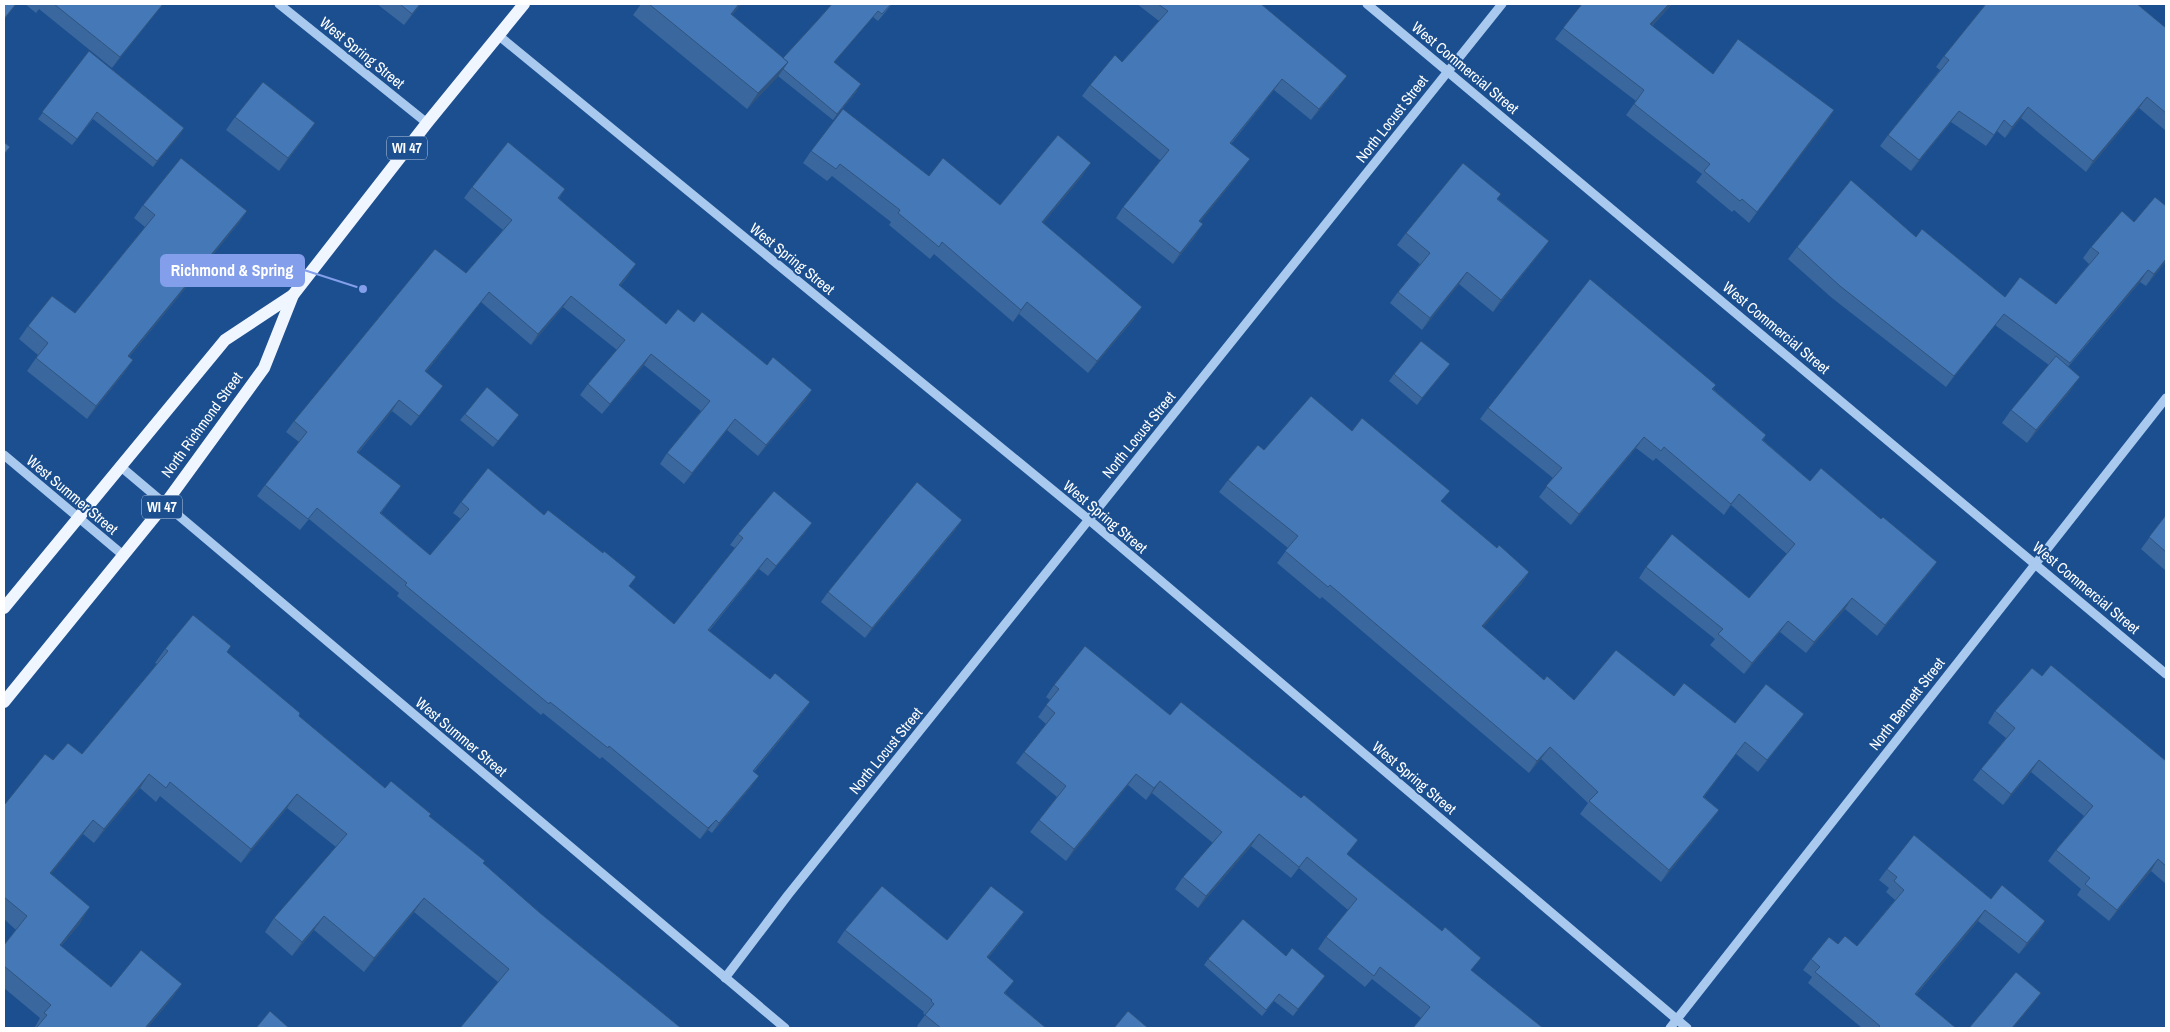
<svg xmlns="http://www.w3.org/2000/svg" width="2170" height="1032" viewBox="0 0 2170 1032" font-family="'Archivo Narrow',sans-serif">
<rect width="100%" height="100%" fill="#1b4f8f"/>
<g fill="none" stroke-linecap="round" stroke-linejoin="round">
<g stroke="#a9c9ee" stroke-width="9">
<path d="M279,4L427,123"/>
<path d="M1367,4L2166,674"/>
<path d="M498,35L1088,519L1687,1028"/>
<path d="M4,455L123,555"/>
<path d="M120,466L785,1028"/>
<path d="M725,978L788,895L1502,4"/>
<path d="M1670,1028L2166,398"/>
</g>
<g stroke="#f0f6ff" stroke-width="12">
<path d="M4,608L225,340L293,295"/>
<path d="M4,702L165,504L264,368L293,295L427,123L524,4"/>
</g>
</g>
<g fill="#3a679d">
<path d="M25,4H163L112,68L39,9L36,13Z"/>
<path d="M377,4H421L404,25Z"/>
<path d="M641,4H741L732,15L783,58L817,21L832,4H892L878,21L873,17L834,62L857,91L833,120L778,76L747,109L633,15Z"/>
<path d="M1137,4H1261L1339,87L1311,120L1274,90L1231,144L1242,170L1200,222L1196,235L1173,264L1116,218L1123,207L1161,161L1082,96L1090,85L1122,62L1159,21Z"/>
<path d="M1582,4H1672L1652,26L1713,74L1834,110L1749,223L1734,210L1732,212L1696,182L1702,174L1626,115L1636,101L1555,39Z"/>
<path d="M1984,4H2137L2166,28V131L2139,108L2086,172L2021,118L2005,138L1997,131L1986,146L1951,122L1911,171L1880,146L1888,135L1940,70L1936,67L1944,56L1985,5Z"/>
<path d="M89,51L184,128L153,167L93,119L72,145L38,119Z"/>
<path d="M235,117L306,136L279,171L226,130Z"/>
<path d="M811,151L929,176L1000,205L1083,175L1043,223L1134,319L1088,373L1019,314L1013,322L934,254L930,259L889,225L891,222L832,176L827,181L803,163Z"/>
<path d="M472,187L565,189L559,198L629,275L620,286L666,324L694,322L805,401L758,456L727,430L684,484L660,464L667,453L701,411L644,365L602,414L580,395L588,384L617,350L563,307L531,345L481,302L426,372L436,396L411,426L392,411L358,453L401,486L381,513L430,555L461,519L453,513L461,502L544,515L674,624L735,548L730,545L738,534L812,523L804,534L768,576L759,569L709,631L770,679L810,702L803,712L754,772L751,787L712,833L708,830L700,839L602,757L600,759L543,713L541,715L397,596L399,593L309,519L300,530L257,496L265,485L299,442L286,432L294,421L466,273L503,230L464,198Z"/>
<path d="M1498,199L1549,241L1540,253L1493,312L1459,284L1422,330L1390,303L1398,292L1420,264L1397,245L1406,233Z"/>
<path d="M143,205L247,211L238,224L129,357L133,360L124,373L87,419L27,371L38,355L19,339L28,326L75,313L145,227L134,218Z"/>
<path d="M1916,237L2005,297L2056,304L2089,264L2083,258L2091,247L2166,261L2146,286L2140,282L2068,367L2071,390L2027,443L2002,423L2011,410L2049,365L1995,325L1946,387L1832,298L1788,259L1797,247Z"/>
<path d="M1450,364L1417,405L1389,381L1394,374Z"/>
<path d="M1716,385L1713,389L1766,435L1763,440L1810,481L1881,519L1937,562L1929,573L1877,636L1845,609L1806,653L1780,632L1744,674L1710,645L1715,639L1639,578L1646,567L1749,598L1787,554L1731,505L1724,515L1656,458L1653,461L1636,448L1571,525L1539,497L1553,478L1480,419L1488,408Z"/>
<path d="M465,414L514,421L493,447L460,420Z"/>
<path d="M1352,431L1442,502L1497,548L1529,572L1521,584L1483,627L1544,680L1574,700L1674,696L1735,723L1804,714L1795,726L1758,772L1736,754L1704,797L1719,810L1710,822L1661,882L1580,814L1588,803L1541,759L1529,773L1322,597L1320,599L1277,563L1288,548L1219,492L1228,480L1264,450Z"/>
<path d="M2166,515V571L2141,549Z"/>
<path d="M962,520L955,530L865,638L821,602L828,592Z"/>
<path d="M231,646L227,652L299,716L385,788L429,816L540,913L681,1028L498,982L414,912L364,972L314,930L292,956L265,932L274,918L336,847L287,808L241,863L160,796L156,802L140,788L94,843L83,834L50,874L81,922L61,946L111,987L182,984L172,998L147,1028H36L35,1027L40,1018L4,988V945L16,930L4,919V803L5,804L53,760L82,754L157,664L155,663L165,649Z"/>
<path d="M2042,676L2166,761V884L2151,871L2109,921L2077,895L2081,889L2048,861L2056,850L2084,816L2031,772L2003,805L1973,780L1981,769L2006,738L1988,723L1995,711Z"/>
<path d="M1054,685L1170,715L1348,855L1442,931L1481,958L1421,1018L1372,979L1365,987L1318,949L1326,937L1348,910L1299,868L1291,878L1251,846L1198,908L1175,889L1183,877L1213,843L1152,793L1146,800L1128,785L1066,861L1030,832L1039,820L1057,797L1016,763L1024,752L1046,724L1038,717L1050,700L1046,697Z"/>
<path d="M1887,869L1991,899L2045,921L2038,932L2019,954L1978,921L1916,995L1956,1028H1862L1808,983L1812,977L1803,970L1811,959L1838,944L1857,946L1895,900L1886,892L1889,888L1879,880Z"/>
<path d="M1024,912L1015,924L988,958L1006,994L1046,1028H919L917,1026L925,1015L923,1013L924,1012L837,942L845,930L947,940Z"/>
<path d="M1286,956L1325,976L1293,1016L1274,1001L1262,1016L1204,965L1208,959Z"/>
</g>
<g fill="#305480">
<path d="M16,4H17L4,20V19Z"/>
<path d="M163,4L156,13L112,68L120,57Z"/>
<path d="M420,4H421L404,25L412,14Z"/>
<path d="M739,4H741L720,29L731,14Z"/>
<path d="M1669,4H1672L1642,36L1650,24Z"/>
<path d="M878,11L873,17L829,69L834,62Z"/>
<path d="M788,62L777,78L747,109L758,93Z"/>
<path d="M1347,76L1339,87L1311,120L1319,109Z"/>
<path d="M1282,79L1274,90L1222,154L1230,143Z"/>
<path d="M861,84L857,91L833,120L837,114Z"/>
<path d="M2147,97L2139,108L2086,172L2093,161Z"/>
<path d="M2028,107L2021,118L2005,138L2012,127Z"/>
<path d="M1834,110L1827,122L1749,223L1757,212Z"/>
<path d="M1959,111L1951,122L1911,171L1919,160Z"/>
<path d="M315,123L306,136L279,171L288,158Z"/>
<path d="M184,128L180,135L153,167L157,161Z"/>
<path d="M1250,159L1242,170L1192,232L1199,221Z"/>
<path d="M1091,163L1083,175L1034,234L1042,222Z"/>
<path d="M247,211L238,224L119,369L128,356Z"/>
<path d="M1203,224L1196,235L1173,264L1180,253Z"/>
<path d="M1549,241L1540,253L1493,312L1501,300Z"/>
<path d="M2166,259V261L2146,286L2154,274Z"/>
<path d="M636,264L629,275L611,296L619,285Z"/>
<path d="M2148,270L2140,282L2061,374L2070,363Z"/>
<path d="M1467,272L1459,284L1422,330L1430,318Z"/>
<path d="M489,292L481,302L418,382L425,371Z"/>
<path d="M571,296L563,307L531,345L538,334Z"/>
<path d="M1027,302L1019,314L1013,322L1021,310Z"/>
<path d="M1142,307L1134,319L1088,373L1097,361Z"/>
<path d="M2004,314L1995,325L1946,387L1954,376Z"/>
<path d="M651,354L644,365L602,414L610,404Z"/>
<path d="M133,360L124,373L87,419L96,406Z"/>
<path d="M1450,364L1445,371L1417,405L1422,398Z"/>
<path d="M2080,377L2071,390L2027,443L2036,430Z"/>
<path d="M443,386L436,396L411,426Z"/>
<path d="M812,390L805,401L758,456L766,445Z"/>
<path d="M399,400L392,411L349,463L357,452Z"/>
<path d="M735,419L727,430L684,484L692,473Z"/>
<path d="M1644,437L1636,448L1571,525L1579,514Z"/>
<path d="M1739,494L1731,505L1724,515L1731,504Z"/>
<path d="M962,520L955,530L865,638L872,628Z"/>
<path d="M812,523L804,534L768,576L776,566Z"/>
<path d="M767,558L759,569L700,641L708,630Z"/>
<path d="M1937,562L1929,573L1877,636L1885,625Z"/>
<path d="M1529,572L1521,584L1474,638L1482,626Z"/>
<path d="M1852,598L1845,609L1806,653L1814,642Z"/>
<path d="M1788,621L1780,632L1744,674L1752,663Z"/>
<path d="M810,702L803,712L745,782L753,771Z"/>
<path d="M1804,714L1795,726L1758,772L1767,760Z"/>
<path d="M1745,742L1736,754L1695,809L1703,797Z"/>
<path d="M1550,747L1541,759L1529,773L1537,761Z"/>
<path d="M2039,760L2031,772L2003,805L2011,794Z"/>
<path d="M149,774L140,788L94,843L104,829Z"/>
<path d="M1136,774L1128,785L1066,861L1074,849Z"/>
<path d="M759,776L751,787L712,833L719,823Z"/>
<path d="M1160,781L1152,793L1146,800L1154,788Z"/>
<path d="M297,794L287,808L241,863L251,849Z"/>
<path d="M1719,810L1710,822L1661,882L1669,870Z"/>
<path d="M93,820L83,834L40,888L50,873Z"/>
<path d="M716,820L708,830L700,839L708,828Z"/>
<path d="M1259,834L1251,846L1198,908L1206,896Z"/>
<path d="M1307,857L1299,868L1291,878L1299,867Z"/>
<path d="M2158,859L2151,871L2109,921L2117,910Z"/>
<path d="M424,898L414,912L364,972L374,958Z"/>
<path d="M90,907L81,922L50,959L60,945Z"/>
<path d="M1985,910L1978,921L1907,1005L1915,994Z"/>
<path d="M1024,912L1015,924L979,969L987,957Z"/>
<path d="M324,916L314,930L292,956L302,942Z"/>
<path d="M2045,921L2038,932L2019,954L2027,943Z"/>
<path d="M1325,976L1320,983L1293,1016L1298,1009Z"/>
<path d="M182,984L172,998L147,1028H145Z"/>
<path d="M2041,993L2034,1003L2013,1028H2012Z"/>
</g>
<g fill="#4478b7" stroke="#305480">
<path d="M4,4H16L4,19Z"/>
<path d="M54,4H163L120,57Z"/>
<path d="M400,4H420L412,14Z"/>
<path d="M649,4H739L731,14L788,62L758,93Z"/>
<path d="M832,4H891L882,14L878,11L834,62L861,84L837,114L783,69L788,62L783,58L817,21Z"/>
<path d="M1158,4H1261L1347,76L1319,109L1282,79L1230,143L1250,159L1199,221L1203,224L1180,253L1123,207L1169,150L1090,85L1115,55L1122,62L1168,11Z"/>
<path d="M1582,4H1669L1650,24L1713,74L1738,39L1834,110L1757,212L1742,199L1740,201L1704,171L1710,164L1634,104L1644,90L1563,28Z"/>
<path d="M1986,4H2137L2166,28V113L2147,97L2093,161L2028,107L2012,127L2004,120L1994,135L1959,111L1919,160L1888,135L1949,60L1944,56Z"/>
<path d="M89,51L184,128L157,161L97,112L77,139L42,112Z"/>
<path d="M263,82L315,123L288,158L235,117Z"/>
<path d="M843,109L929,176L943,158L1000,205L1058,135L1091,163L1042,222L1142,307L1097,361L1027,302L1021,310L942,242L939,247L898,213L900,210L840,164L836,169L811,151Z"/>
<path d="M4,142L10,147L4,154Z"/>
<path d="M508,142L565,189L558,198L636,264L619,285L666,324L678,309L694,322L702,312L767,365L773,357L812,390L766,445L735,419L692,473L667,453L710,401L651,354L610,404L588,384L625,340L571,296L538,334L489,292L425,371L443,386L419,416L399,400L357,452L401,486L380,513L430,555L469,509L461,502L488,468L544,515L548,510L603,553L604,551L636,577L629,586L674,624L743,538L738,534L774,491L812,523L776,566L767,558L708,630L770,679L775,673L810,702L753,771L759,776L719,823L716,820L708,828L609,746L608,748L550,702L549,704L405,585L407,583L317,508L308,519L265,485L307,432L294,421L435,249L466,273L512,220L472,187Z"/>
<path d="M181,158L247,211L128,356L133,360L96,406L36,358L48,343L28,326L52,296L75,313L155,215L143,205Z"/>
<path d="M1463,163L1501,194L1497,199L1549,241L1501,300L1467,272L1430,318L1398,292L1430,253L1406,233Z"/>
<path d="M1851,180L1916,237L1922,229L2005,297L2020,277L2056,304L2099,253L2091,247L2122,211L2134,222L2155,197L2166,206V259L2154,274L2148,270L2070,363L2004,314L1954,376L1840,286L1797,247Z"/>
<path d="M1590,279L1716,385L1712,389L1766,435L1762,440L1810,481L1821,468L1881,519L1883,517L1937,562L1885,625L1852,598L1814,642L1788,621L1752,663L1718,634L1723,629L1646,567L1672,534L1749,598L1795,544L1739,494L1731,504L1664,447L1661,451L1644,437L1579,514L1546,486L1562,468L1488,408Z"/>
<path d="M1421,341L1450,364L1422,398L1394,374Z"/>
<path d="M2056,356L2080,377L2036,430L2011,410Z"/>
<path d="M487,387L519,415L498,441L465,414Z"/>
<path d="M1311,396L1352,431L1362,418L1450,491L1441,501L1497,548L1499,545L1529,572L1482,626L1544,680L1547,676L1574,700L1616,650L1674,696L1684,683L1735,723L1766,684L1804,714L1767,760L1745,742L1703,797L1719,810L1669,870L1589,801L1598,792L1550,747L1537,761L1330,585L1328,587L1285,551L1298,536L1228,480L1258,445L1264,450Z"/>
<path d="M917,482L962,520L872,628L828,592Z"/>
<path d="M2166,515V552L2149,537Z"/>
<path d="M193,615L231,646L227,652L300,713L299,716L385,788L391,781L431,814L429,816L485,861L483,863L540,913L681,1028H460L509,969L424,898L374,958L324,916L302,942L274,918L347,834L297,794L251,849L170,782L166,788L149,774L104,829L93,820L50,873L90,907L60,945L111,987L141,950L182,984L145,1028H38L37,1027L47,1015L44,1013L51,1005L4,966V945L27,916L4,897V803L5,804L45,754L53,760L68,743L82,754L168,651L165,649Z"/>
<path d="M1085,646L1170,715L1181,702L1301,798L1304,795L1358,840L1347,854L1442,931L1445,927L1481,958L1471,970L1543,1028H1413L1430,1007L1380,967L1374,976L1326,937L1357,899L1307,857L1299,867L1259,834L1206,896L1183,877L1222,832L1160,781L1154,788L1136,774L1074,849L1039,820L1066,786L1024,752L1055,713L1046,705L1059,689L1054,685Z"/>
<path d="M2051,665L2166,761V866L2158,859L2117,910L2085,884L2090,878L2056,850L2093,806L2039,760L2011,794L1981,769L2015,728L1995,711L2032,668L2042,676Z"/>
<path d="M1914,835L1991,899L2002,885L2045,921L2027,943L1985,910L1915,994L1956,1028H1878L1880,1026L1815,972L1820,967L1811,959L1829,937L1838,944L1845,936L1857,946L1904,890L1894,881L1897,877L1887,869Z"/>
<path d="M882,886L947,940L991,886L1024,912L987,957L1014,981L1004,993L1046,1028H941L925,1015L934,1004L931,1001L932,1000L845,930Z"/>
<path d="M1243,919L1286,956L1292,948L1325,976L1298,1009L1279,994L1266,1010L1208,959Z"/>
<path d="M2016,972L2041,993L2012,1028H1969Z"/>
<path d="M270,1011L289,1028H256Z"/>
<path d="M1128,1011L1148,1028H1114Z"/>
</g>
<g text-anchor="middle" stroke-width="4" stroke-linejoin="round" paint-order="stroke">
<g fill="#1b4f8f" stroke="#bbcadd" stroke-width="1">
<rect x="387" y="136.5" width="40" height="23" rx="4"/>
<rect x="142" y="495.5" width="40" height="23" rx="4"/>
</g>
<g font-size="14" font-weight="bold" fill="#fff">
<text x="407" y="153">WI 47</text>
<text x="162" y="512">WI 47</text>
</g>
<g font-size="15" fill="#fff" stroke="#1b4f8f">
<text transform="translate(362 53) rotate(39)" y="5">West Spring Street</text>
<text transform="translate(1465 68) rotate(40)" y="5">West Commercial Street</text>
<text transform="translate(1392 119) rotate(-52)" y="5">North Locust Street</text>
<text transform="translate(792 259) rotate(39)" y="5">West Spring Street</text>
<text transform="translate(1776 328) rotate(40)" y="5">West Commercial Street</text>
<text transform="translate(202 425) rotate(-54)" y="5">North Richmond Street</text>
<text transform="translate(1139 435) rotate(-51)" y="5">North Locust Street</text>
<text transform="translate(72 495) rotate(40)" y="5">West Summer Street</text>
<text transform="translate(1105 517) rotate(40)" y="5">West Spring Street</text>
<text transform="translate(2086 588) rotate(40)" y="5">West Commercial Street</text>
<text transform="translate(1907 704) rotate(-52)" y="5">North Bennett Street</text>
<text transform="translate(461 737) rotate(40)" y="5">West Summer Street</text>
<text transform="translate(886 751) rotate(-51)" y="5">North Locust Street</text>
<text transform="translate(1414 778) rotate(40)" y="5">West Spring Street</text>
</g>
</g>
<path fill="none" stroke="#839eea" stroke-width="2" d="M363 289L304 270"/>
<circle fill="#839eea" stroke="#1b4f8f" stroke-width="2" cx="363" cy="289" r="5"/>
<rect fill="#839eea" stroke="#839eea" stroke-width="2" x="161" y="255" width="143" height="31" rx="5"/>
<g font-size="16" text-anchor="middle" font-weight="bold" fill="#fff">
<text x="232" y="276">Richmond &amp; Spring</text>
</g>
<rect width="2170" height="1032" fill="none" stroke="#ffffff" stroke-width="10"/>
</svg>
